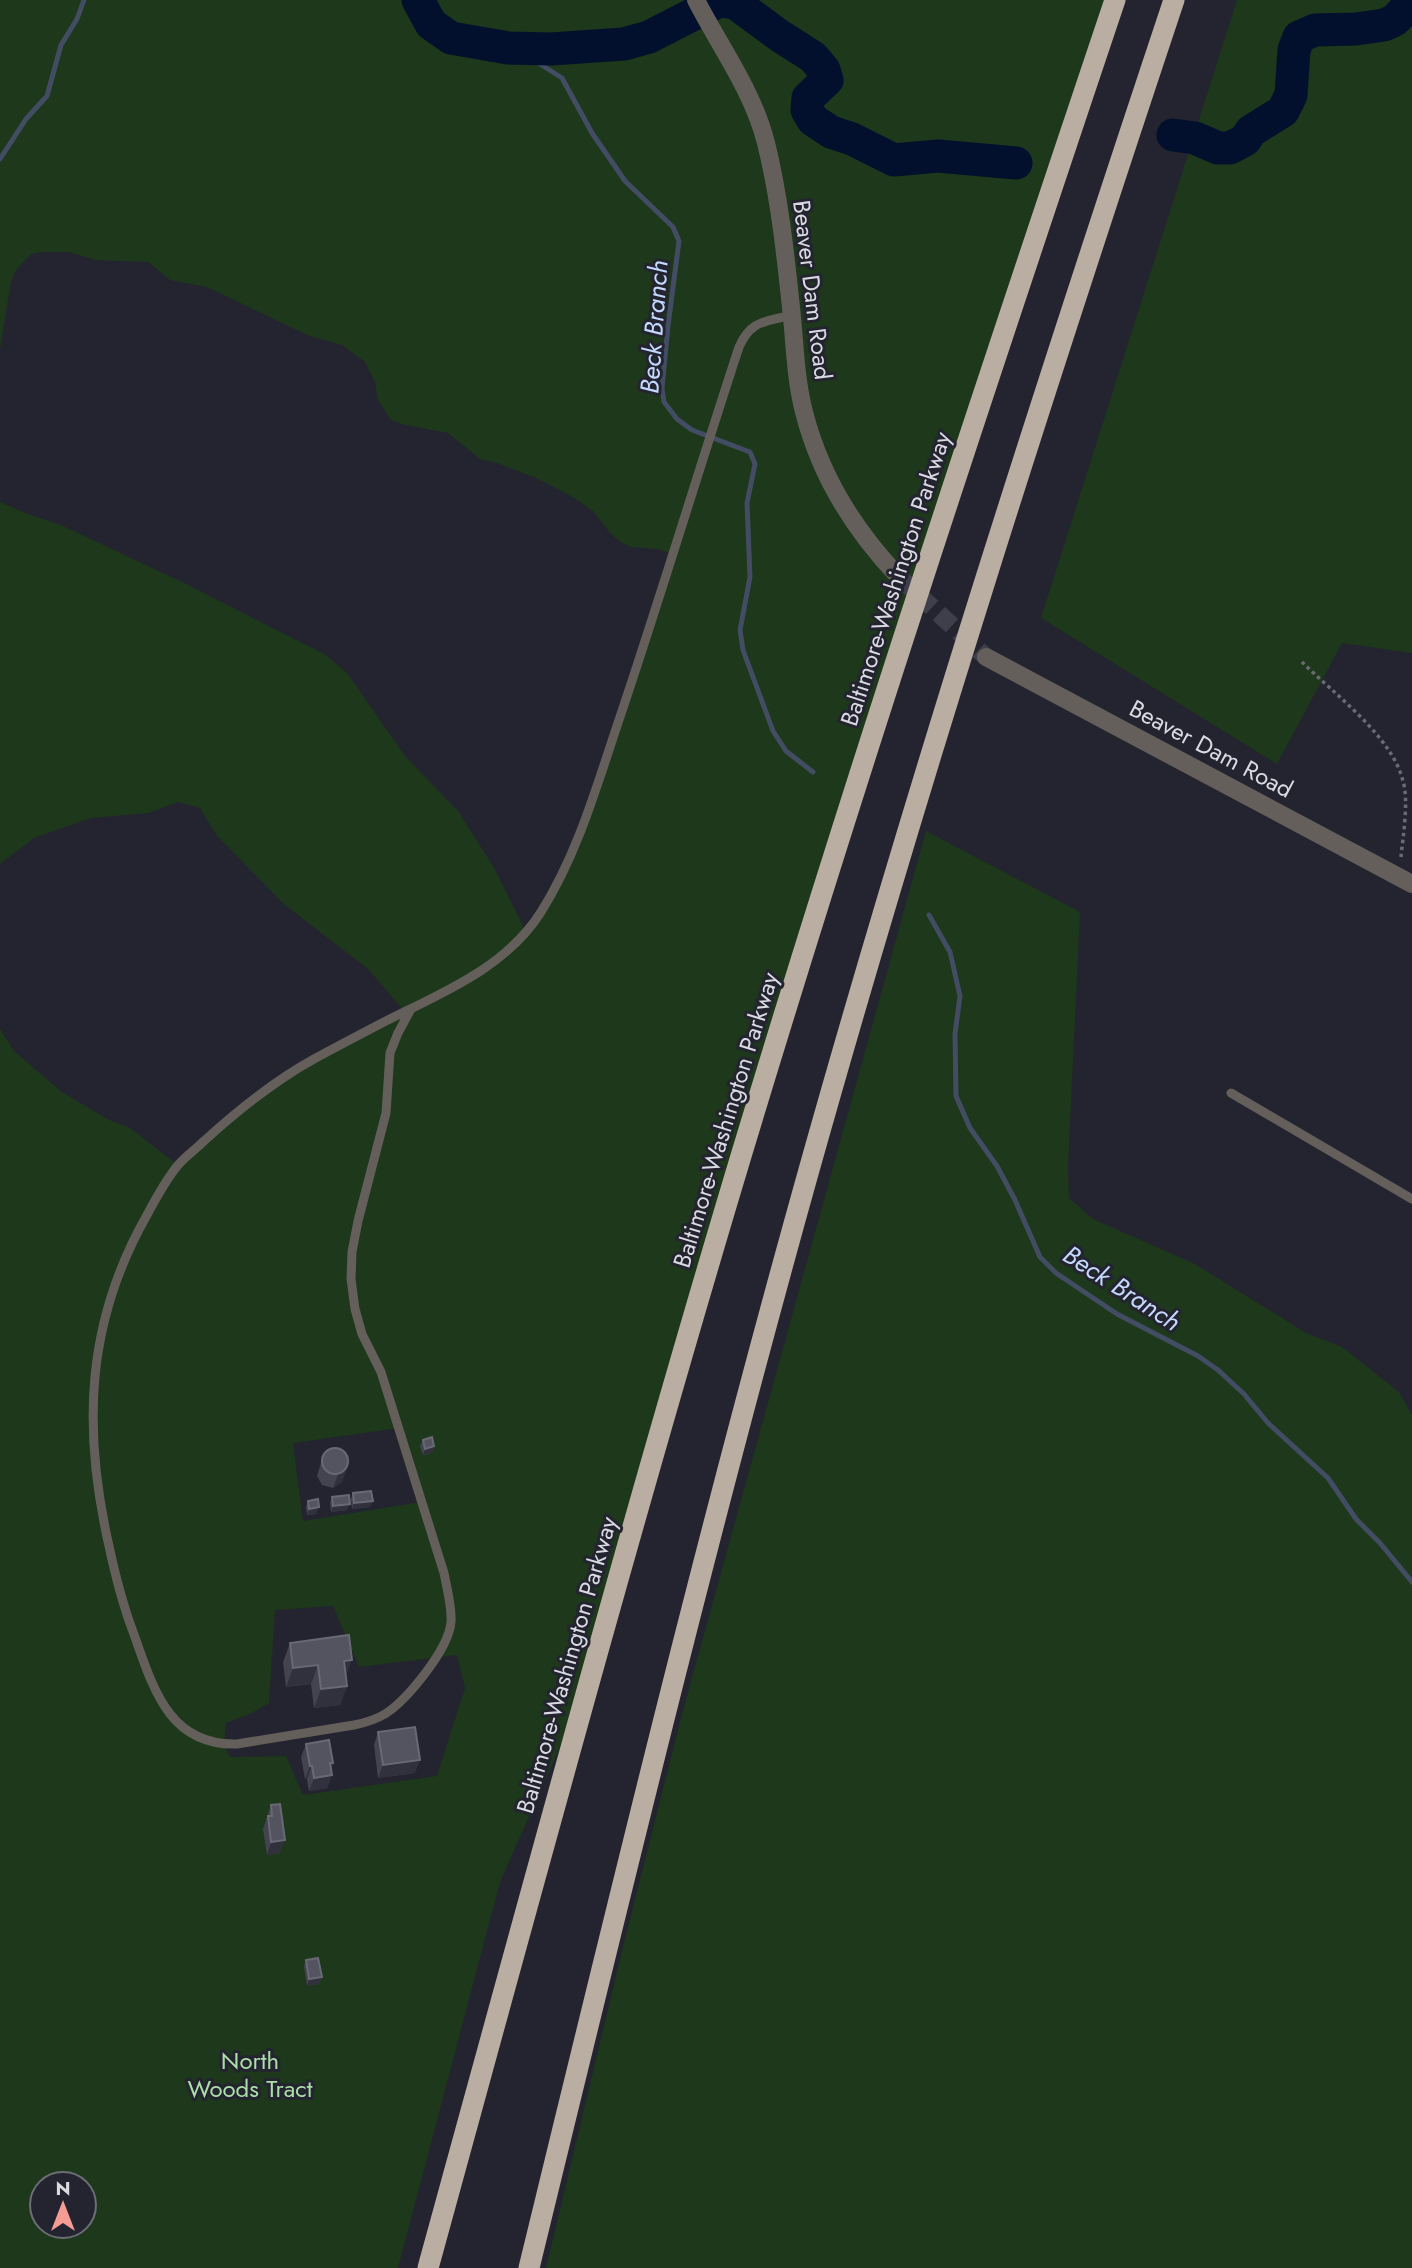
<svg xmlns="http://www.w3.org/2000/svg" width="1412" height="2268" viewBox="0 0 1412 2268" font-family="Jost,sans-serif">
<rect width="100%" height="100%" fill="#242430"/>
<g fill="#1d381a" fill-rule="evenodd">
<path d="M0,0H1115L924,572L589,1682L500,1882L398,2268H0V1029L14,1051L62,1092L107,1119L130,1128L178,1165L272,1088L405,1012L368,969L285,905L217,836L200,808L178,802L149,813L91,818L34,838L0,864V502L20,511L63,526L184,583L326,655L347,673L405,756L458,811L493,866L526,932L577,839L672,554L658,549L631,547L621,542L610,533L593,511L573,497L536,478L497,463L480,459L448,433L405,425L391,420L378,400L375,382L365,362L342,345L307,335L207,287L170,280L148,262L96,260L69,252H41L31,254L16,270L11,282L0,349ZM399,1428L421,1502L303,1521L293,1443ZM333,1606L359,1667L457,1655L465,1688L437,1776L303,1795L286,1756L230,1757L224,1746L226,1723L250,1714L269,1703L275,1610ZM42,2184H84V2226H42Z"/>
<path d="M1237,0H1412V653L1342,643L1277,764L1041,618Z"/>
<path d="M926,831L1080,912L1068,1167L1069,1198L1093,1219L1195,1264L1306,1333L1342,1347L1399,1392L1412,1415V2268H546L621,1955L682,1714Z"/>
</g>
<g fill="none" stroke-linecap="round" stroke-linejoin="round">
<g stroke="#424c63" stroke-width="5">
<path d="M508,48L540,64L562,78L592,133L625,181L673,227L679,241L668,326L662,388L664,402L677,419L692,430L750,452L755,464L747,503L750,577L740,630L743,650L773,731L786,751L813,772"/>
<path d="M0,159L26,119L47,96L61,45L77,19L84,0"/>
<path d="M929,915L950,952L960,996L955,1034L956,1096L970,1128L997,1166L1015,1200L1040,1257L1056,1273L1117,1314L1198,1356L1218,1370L1244,1394L1268,1423L1328,1478L1356,1519L1380,1543L1412,1582"/>
</g>
<g stroke="#020f2d" stroke-width="33">
<path d="M418,0L431,24L451,38L508,48L551,49L624,44L649,37L719,1L735,3L780,36L813,57L824,70L827,80L808,98L807,110L813,120L831,132L852,139L894,160L938,156L1016,163"/>
<path d="M1173,135L1195,138L1218,148H1230L1245,140L1251,131L1283,111L1291,95L1294,50L1299,37L1315,30L1356,29L1384,25L1395,20L1412,2"/>
</g>
<path stroke="#3f3f4b" stroke-width="18" stroke-dasharray="18 9" stroke-linecap="butt" d="M899,577L986,657"/>
<path stroke="#6a6a75" stroke-width="3.5" stroke-dasharray="3.5 3.5" stroke-linecap="butt" d="M1302,662C1334,694 1392,736 1403,781C1409,801 1403,836 1401,857"/>
<g stroke="#645f5a" stroke-width="9">
<path d="M411,1009L398,1033L390,1053L386,1113L358,1221L352,1252L351,1279L355,1309L362,1334L381,1372L444,1573C447,1589 452,1606 451,1622C449,1649 407,1700 385,1714C375,1720 364,1723 354,1725L237,1744C166,1746 152,1683 132,1629C122,1602 115,1574 109,1546C82,1428 86,1322 147,1215C156,1198 166,1179 179,1164C186,1156 196,1149 204,1141C237,1111 274,1081 314,1059C336,1047 359,1035 382,1023C439,994 505,969 541,912C579,852 598,781 621,714C662,592 699,469 739,347C751,320 765,322 792,315"/>
<path d="M1231,1093L1412,1199"/>
</g>
<g stroke="#645f5a" stroke-width="18">
<path d="M696,0C720,47 753,91 766,143C780,199 786,260 792,317C795,349 796,381 804,412C820,475 854,530 899,577"/>
<path d="M986,657L1412,884"/>
</g>
<g stroke="#baaea2" stroke-width="21">
<path d="M428,2268C530,1897 630,1525 741,1156C858,768 986,384 1115,0"/>
<path d="M529,2268C618,1903 706,1538 807,1177C918,781 1044,390 1174,0"/>
</g>
</g>
<g fill="#444451">
<path d="M423,1440L434,1446L432,1453L423,1455L420,1446Z"/>
<path d="M324,1453L342,1482L333,1488L322,1485L317,1476Z"/>
<path d="M353,1493L370,1507L352,1509L351,1499Z"/>
<path d="M332,1497L347,1510L331,1512L330,1503Z"/>
<path d="M308,1501L316,1514L307,1515L306,1507Z"/>
<path d="M290,1643L346,1677L347,1686L340,1705L314,1708L311,1684L286,1687L283,1662Z"/>
<path d="M378,1732L415,1773L378,1778L374,1745Z"/>
<path d="M306,1744L333,1763L331,1769L332,1775L327,1788L309,1791L307,1779H305L301,1757Z"/>
<path d="M271,1805L280,1853L267,1855L263,1829Z"/>
<path d="M306,1960L322,1977L319,1984L307,1986L304,1966Z"/>
</g>
<g fill="#31313d">
<path d="M434,1446L432,1453L423,1455L425,1449Z"/>
<path d="M347,1469L342,1482L333,1488L338,1475Z"/>
<path d="M373,1501L370,1507L352,1509L354,1503Z"/>
<path d="M350,1504L347,1510L331,1512L333,1506Z"/>
<path d="M319,1507L316,1514L307,1515L309,1509Z"/>
<path d="M352,1660L345,1679L344,1661Z"/>
<path d="M318,1665L311,1684L286,1687L293,1668Z"/>
<path d="M347,1686L340,1705L314,1708L321,1689Z"/>
<path d="M420,1760L415,1773L378,1778L383,1765Z"/>
<path d="M330,1763H333L328,1775H332L327,1788L309,1791L314,1778Z"/>
<path d="M310,1766H312L307,1779H305Z"/>
<path d="M285,1840L280,1853L267,1855L271,1842Z"/>
<path d="M322,1977L319,1984L307,1986L309,1979Z"/>
</g>
<g fill="#545461" stroke="#696975" stroke-width="2">
<path d="M432,1437L434,1446L425,1449L423,1440Z"/>
<circle cx="335" cy="1461" r="13"/>
<path d="M371,1491L373,1501L354,1503L353,1493Z"/>
<path d="M349,1495L350,1504L333,1506L332,1497Z"/>
<path d="M318,1499L319,1507L309,1509L308,1501Z"/>
<path d="M349,1635L352,1660L344,1661L347,1686L321,1689L318,1665L293,1668L290,1643Z"/>
<path d="M415,1727L420,1760L383,1765L378,1732Z"/>
<path d="M329,1740L333,1763H330L332,1775L314,1778L312,1766H310L306,1744Z"/>
<path d="M280,1804L285,1840L271,1842L268,1816H272L271,1805Z"/>
<path d="M318,1958L322,1977L309,1979L306,1960Z"/>
</g>
<g text-anchor="middle" stroke-width="6" stroke-linejoin="round" paint-order="stroke">
<g font-size="24" fill="#d9dae2" stroke="#242430">
<text transform="translate(812 290) rotate(83)" y="8">Beaver Dam Road</text>
<text transform="translate(896 579) rotate(-72)" y="8">Baltimore-Washington Parkway</text>
<text transform="translate(1211 749) rotate(28)" y="8">Beaver Dam Road</text>
<text transform="translate(726 1120) rotate(-73)" y="8">Baltimore-Washington Parkway</text>
<text transform="translate(567 1665) rotate(-74)" y="8">Baltimore-Washington Parkway</text>
</g>
<g font-size="24" fill="#acdfa7" stroke="#242430">
<text x="250" y="2069">North<tspan x="250" dy="28">Woods Tract</tspan></text>
</g>
<g font-size="26" font-style="italic" fill="#c4d9fe" stroke="#242430">
<text transform="translate(654 327) rotate(-86)" y="9">Beck Branch</text>
<text transform="translate(1122 1288) rotate(33)" y="9">Beck Branch</text>
</g>
</g>
<g transform="translate(63 2205)"><circle r="33" fill="#242430" stroke="#6c6d77" stroke-width="2"/>
<path d="M0-5L12 26L0 18L-12 26Z" fill="#f59c94"/>
<text y="-10" font-size="19" font-weight="bold" text-anchor="middle" fill="#d9dae2">N</text>
</g>
</svg>
